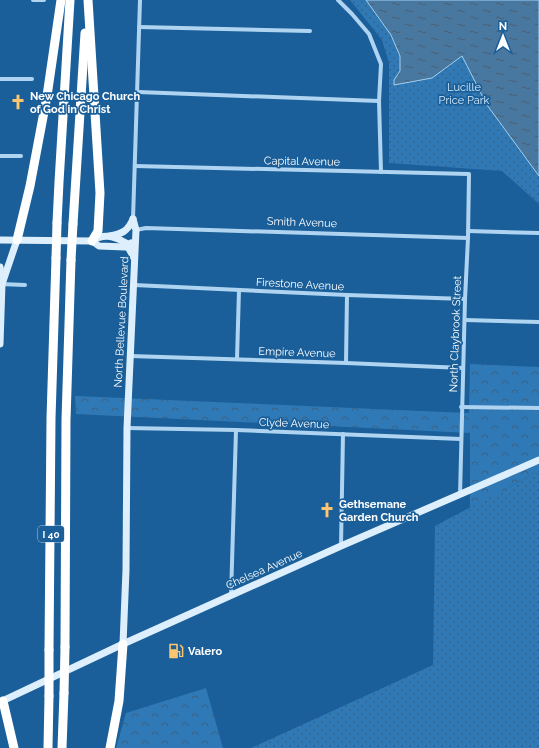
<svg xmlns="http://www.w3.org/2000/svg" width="539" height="748" viewBox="0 0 539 748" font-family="Raleway,sans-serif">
<defs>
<pattern id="grass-dots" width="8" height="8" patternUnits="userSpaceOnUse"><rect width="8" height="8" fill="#2e79b6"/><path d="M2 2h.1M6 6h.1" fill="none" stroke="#3d6281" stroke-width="1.8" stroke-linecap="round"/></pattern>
<pattern id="forest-crowns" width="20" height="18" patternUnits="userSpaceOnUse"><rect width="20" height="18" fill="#2e79b6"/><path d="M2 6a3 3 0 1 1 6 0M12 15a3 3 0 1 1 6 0" fill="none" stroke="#3d6281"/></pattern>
<pattern id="water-ripples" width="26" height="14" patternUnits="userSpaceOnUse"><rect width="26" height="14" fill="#48779f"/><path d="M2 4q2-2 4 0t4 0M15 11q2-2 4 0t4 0" fill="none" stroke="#4a5f71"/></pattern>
</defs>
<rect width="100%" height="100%" fill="#1a5f99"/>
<g fill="url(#grass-dots)">
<path d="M350,0H539V204L502,171L389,163V63L382,40Z"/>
<path d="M539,471V748H251L433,665L435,526Z"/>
</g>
<g fill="url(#forest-crowns)">
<path d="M470,364L539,367V471L470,508V433L76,414L75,396L469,413Z"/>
<path d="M206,688L223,748H116L126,713Z"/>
</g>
<path fill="url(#water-ripples)" stroke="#a2d0f3" d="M366,0H539V176L487,105L462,56L432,78L394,85V80L400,71V56L391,35Z"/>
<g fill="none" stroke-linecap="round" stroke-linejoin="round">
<g stroke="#afd4f1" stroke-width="4">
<path d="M33,0H44"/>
<path d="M338,0L352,14L369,34L381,64L379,101L381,172"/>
<path d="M139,27L310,31"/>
<path d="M0,79H32"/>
<path d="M138,92L379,101"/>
<path d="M0,156H21"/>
<path d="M135,166L469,174L468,238L465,299L460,495"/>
<path d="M133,219L140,0"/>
<path d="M136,230L146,228L468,238"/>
<path d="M468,231L539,233"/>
<path d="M0,284L25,285"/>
<path d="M134,285L347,295L465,299"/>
<path d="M465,320L539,322"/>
<path d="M130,356L346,363L463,368"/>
<path d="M237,359L239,290"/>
<path d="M346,363L347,295"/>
<path d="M461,407L539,408"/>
<path d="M127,428L236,430L461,439"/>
<path d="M341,546L343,434"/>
<path d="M231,596L236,430"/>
</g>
<g stroke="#ddeefc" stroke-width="7">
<path d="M109,236C122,234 128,231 133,219"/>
<path d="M0,240L92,241C104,233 114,236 126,243L134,258"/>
<path d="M92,241L99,246L125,247L131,243"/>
<path d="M0,267L2,281"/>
<path d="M0,344L2,284L17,240"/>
<path d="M123,644L126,570L127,428L136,230L133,219"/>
<path d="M0,702L123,644L341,546L539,460"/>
</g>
<g stroke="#fff" stroke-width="9">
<path d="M88,0L100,193L98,231L92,241"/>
<path d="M57,223L59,182L70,0"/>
<path d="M73,224L85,33"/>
<path d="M17,240L30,186L47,96L61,0"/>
<path d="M65,647L66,420L71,260"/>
<path d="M49,650L51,418L56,258"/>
<path d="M3,701L14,748"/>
<path d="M48,748L49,696"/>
<path d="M62,748L64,693"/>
<path d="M110,748L119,701L123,644"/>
</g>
<g stroke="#fff" stroke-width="9">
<path d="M56,258L57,223"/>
<path d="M71,260L73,224"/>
<path d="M64,693L65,647"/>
<path d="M49,696V650"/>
</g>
</g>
<defs>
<symbol id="church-bare" viewBox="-9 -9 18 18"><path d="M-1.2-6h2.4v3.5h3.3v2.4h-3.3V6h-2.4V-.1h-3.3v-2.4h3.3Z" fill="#ffc66f" stroke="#1a5f99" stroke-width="2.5" paint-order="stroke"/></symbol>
<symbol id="fuel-bare" viewBox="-9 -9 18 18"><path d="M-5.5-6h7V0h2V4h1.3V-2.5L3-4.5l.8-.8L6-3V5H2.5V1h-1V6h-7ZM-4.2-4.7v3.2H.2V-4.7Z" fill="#ffc66f" stroke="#1a5f99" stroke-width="2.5" paint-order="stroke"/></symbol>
</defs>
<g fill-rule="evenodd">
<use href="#church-bare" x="7" y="91" width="22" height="22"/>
<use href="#church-bare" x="316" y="499" width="22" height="22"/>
<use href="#fuel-bare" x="165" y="640" width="22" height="22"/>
</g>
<g text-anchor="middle" stroke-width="3.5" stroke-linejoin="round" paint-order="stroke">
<rect fill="#1a5f99" stroke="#bacfe0" stroke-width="1" x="38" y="526" width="26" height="16" rx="3"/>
<g font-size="10" font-weight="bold" fill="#fff">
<text x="51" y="538">I 40</text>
</g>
<g font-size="11" fill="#d6ebfc" stroke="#1a5f99">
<text x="464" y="91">Lucille<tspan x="464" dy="13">Price Park</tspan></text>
</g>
<g font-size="11" font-weight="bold" fill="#fff" stroke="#1a5f99" text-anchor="start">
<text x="30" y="100">New Chicago Church<tspan x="30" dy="13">of God in Christ</tspan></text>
<text x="339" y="508">Gethsemane<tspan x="339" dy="13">Garden Church</tspan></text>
<text x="188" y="655">Valero</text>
</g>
<g font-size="11" fill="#fff" stroke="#1a5f99">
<text transform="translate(302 161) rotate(1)" y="4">Capital Avenue</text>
<text transform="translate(302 222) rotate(2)" y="4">Smith Avenue</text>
<text transform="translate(300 284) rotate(3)" y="4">Firestone Avenue</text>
<text transform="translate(121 322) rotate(-87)" y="4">North Bellevue Boulevard</text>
<text transform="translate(455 334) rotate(-88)" y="4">North Claybrook Street</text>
<text transform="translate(297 352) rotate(2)" y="4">Empire Avenue</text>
<text transform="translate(294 423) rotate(2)" y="4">Clyde Avenue</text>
<text transform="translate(264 569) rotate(-24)" y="4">Chelsea Avenue</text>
</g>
</g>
<g transform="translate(503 36)" stroke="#1a5f99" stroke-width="3" paint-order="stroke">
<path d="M0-3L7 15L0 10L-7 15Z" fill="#ffffff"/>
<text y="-6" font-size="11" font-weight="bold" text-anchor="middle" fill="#ffffff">N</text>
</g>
</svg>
